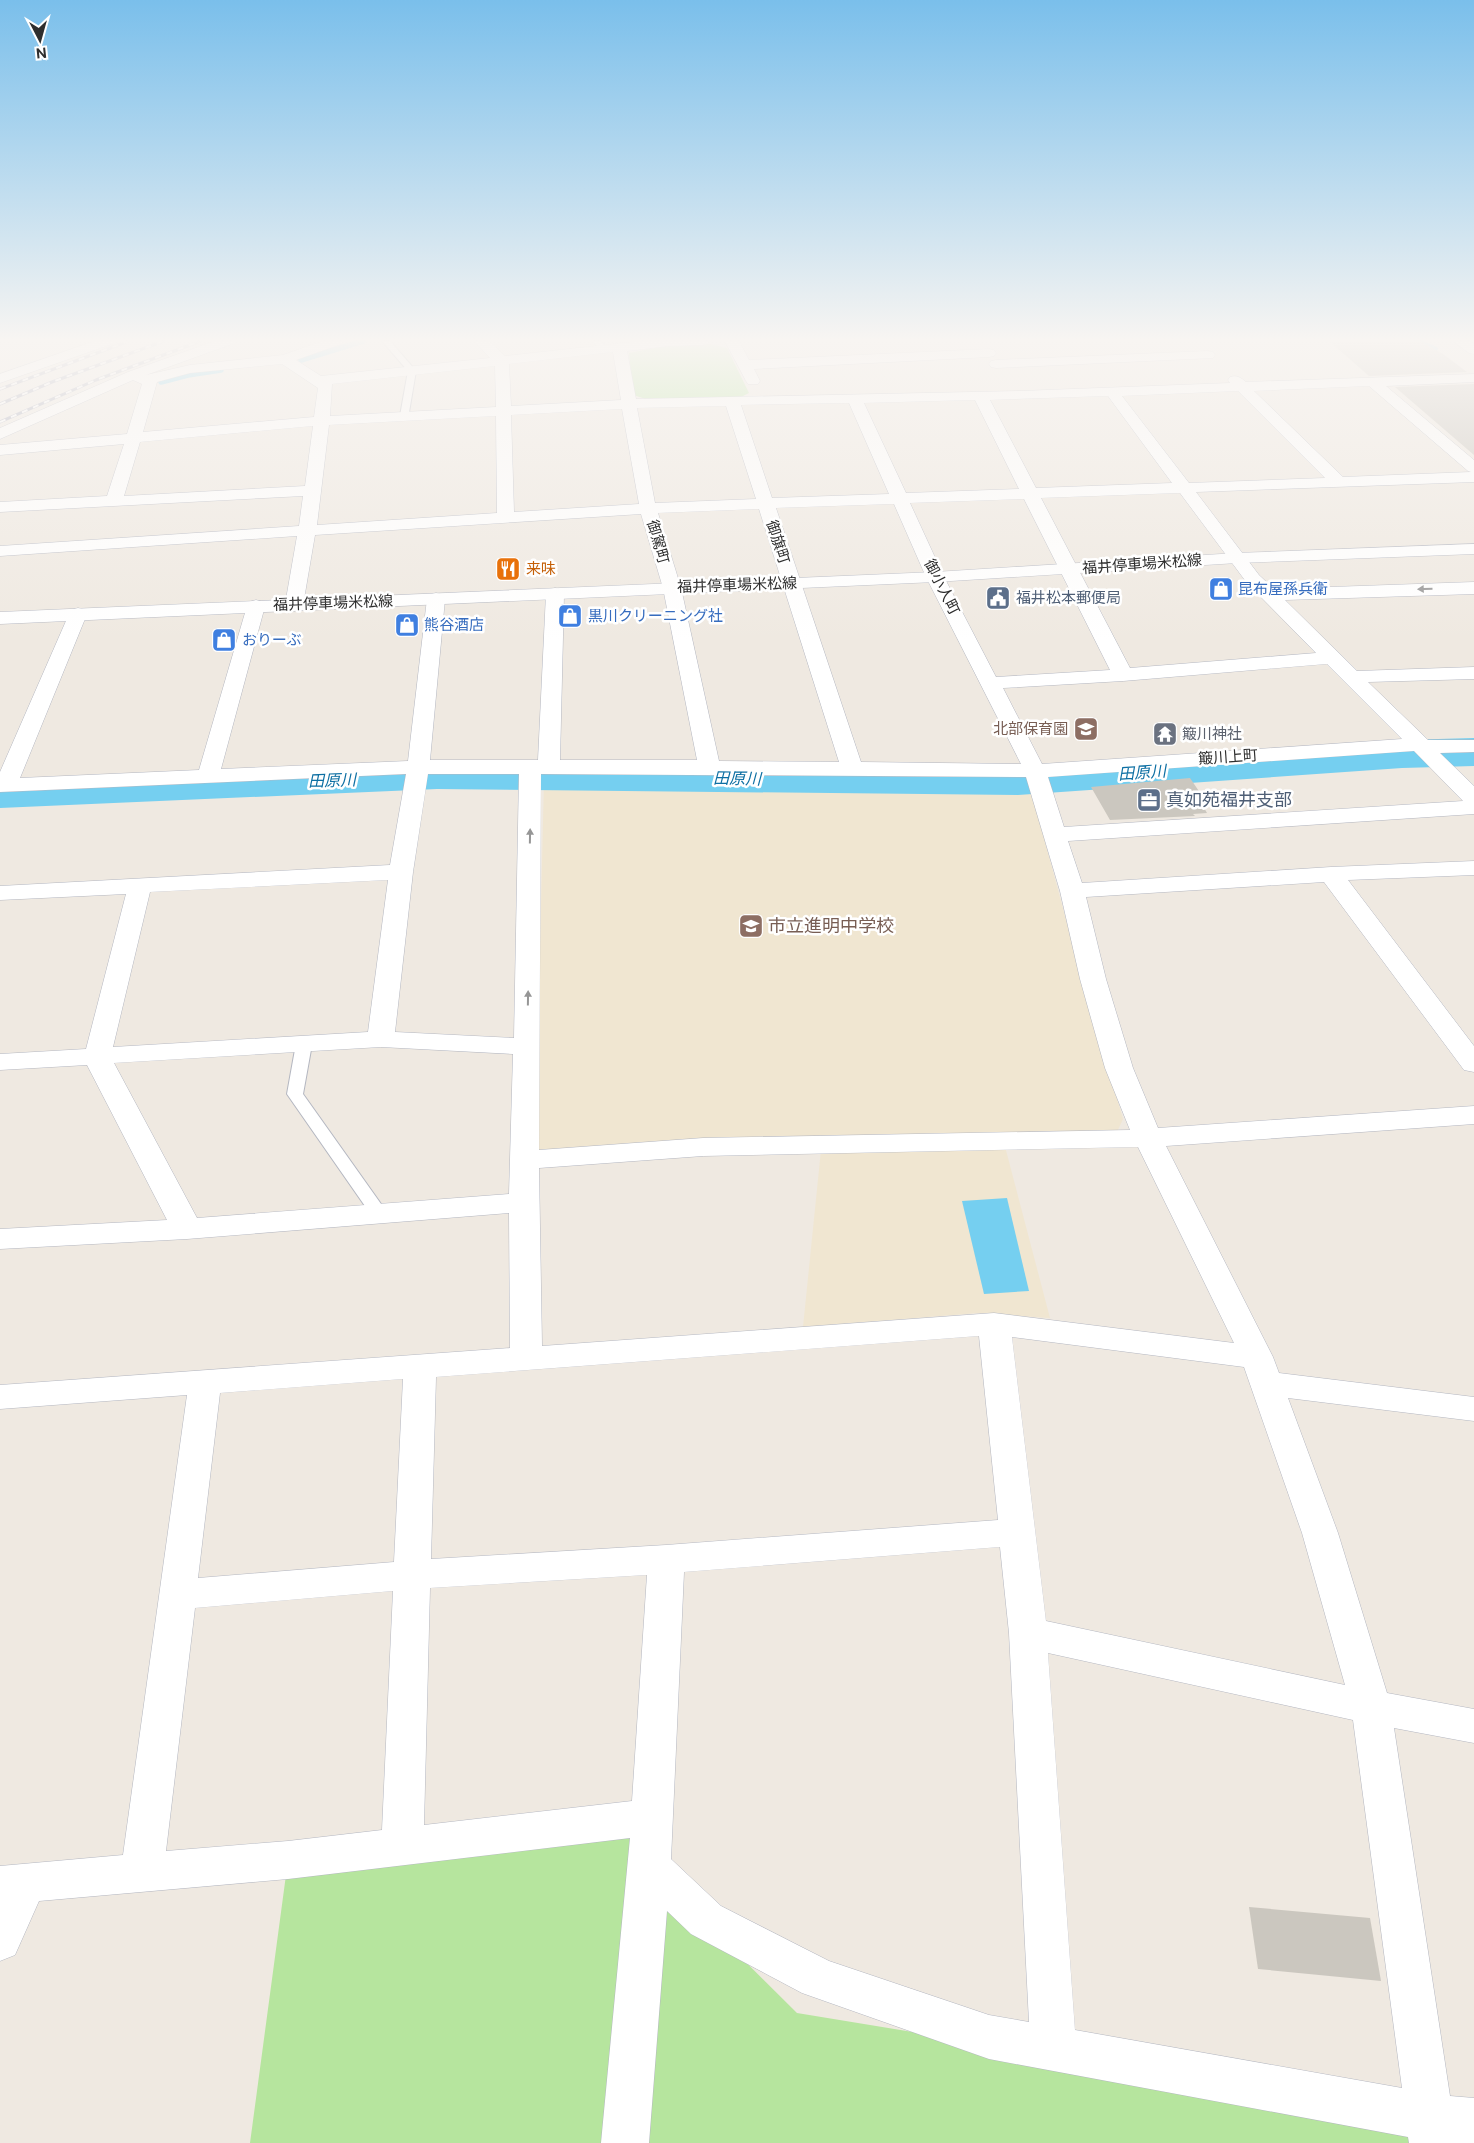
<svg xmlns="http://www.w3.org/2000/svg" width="1474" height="2143" viewBox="0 0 1474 2143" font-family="'Public Sans','Noto Sans JP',sans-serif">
<rect width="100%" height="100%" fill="#efe9e1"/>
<path fill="#f0e6d1" d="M544,781L1030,786L1072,942L1123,1119L1117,1132L1002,1135L1050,1318L978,1313L803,1327L822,1140L535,1151Z"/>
<g fill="#b6e59e">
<path d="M710,344L727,348L749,393L741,397L646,399L633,395L629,353L669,345Z"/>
<path d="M652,1817L649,1866L797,2013L1430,2117L1433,2143H250L288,1860Z"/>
</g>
<path fill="#75cff0" d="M1007,1198L1029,1291L984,1294L962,1201Z"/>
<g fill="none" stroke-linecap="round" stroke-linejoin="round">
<g stroke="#75cff0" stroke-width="5.5">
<path d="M1417,341L1435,349"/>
<path d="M301,360L363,341"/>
<path d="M161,382L188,375L221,370"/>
</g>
<path fill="#75cff0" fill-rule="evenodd" d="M1474,738V766L1402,768L1018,795L437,789L0,808V780L437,761L1018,767L1402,740Z"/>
</g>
<g fill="#cbc7bf">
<path d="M1329,341H1420L1443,354L1467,372L1369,376Z"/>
<path d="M1474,384V455L1395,387Z"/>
<path d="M1190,778L1209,806H1203L1207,813L1193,814L1195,816L1110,820L1091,787Z"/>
<path d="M1249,1907L1370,1918L1381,1981L1258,1969Z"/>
</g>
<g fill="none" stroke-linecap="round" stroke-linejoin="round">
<defs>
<g id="service">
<path d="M382,341H390L416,371L408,418H402L400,416L408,371Z"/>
<path d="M593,341H601L608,349L601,351Z"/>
<path d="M304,1039L310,1041L312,1044L303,1094L386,1211L389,1215L386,1219L380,1221L374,1219L287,1094L296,1044L298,1041Z"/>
</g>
<g id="minor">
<path d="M95,341H114L112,344L0,383V374Z"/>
<path d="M215,341H234L232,344L146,375L190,365L283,355L323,341H343L341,344L296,360L321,376L490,358L474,341H489L505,356L642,341H709L707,344L702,345L668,346L627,351L636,399L1020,391L1230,383L1228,380L1230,377C1237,375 1240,377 1246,382L1474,374V382L1386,386L1474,460V482L1196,492L1259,575L1274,589L1474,582V594L1285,600L1357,671L1474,667V679L1368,682L1428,740H1474V752L1440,753L1474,786V814L1068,841L1082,883L1331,867L1474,861V875L1348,880L1474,1046V1072L1464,1070L1324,882L1086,897L1106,979L1133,1068L1158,1128L1474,1106V1124L1166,1146L1273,1357L1279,1373L1474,1397V1421L1288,1398L1338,1533L1387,1693L1474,1709V1743L1394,1728L1450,2096L1474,2098V2143H1409L1408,2137L989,2059L802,1993L691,1934L667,1911L649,2143H601L630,1838L288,1879L39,1901L15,1955L0,1961V1866L123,1855L187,1395L0,1409V1385L510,1348L509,1213L187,1239L0,1249V1229L167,1220L87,1065L0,1070V1054L86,1049L126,894L0,900V886L390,865L406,774L0,792V772L69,614L71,610L78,608L85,610L87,614L20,778L199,770L247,606L249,602L256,600L263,602L265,606L221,769L408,761L427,599L429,595L436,593L443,595L445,599L430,760H538L546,594L548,590L555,588L562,590L564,594L560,760H697L663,588L641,514L315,535L303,605L301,609L294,611L287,609L285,605L297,536L0,556V546L299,526L303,496L0,512V502L107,496L124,444L0,455V445L127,434L142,384L133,380L0,439V428L128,372ZM613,352L621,400L511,406L509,364ZM282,364L318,388L314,417L143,432L157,382L190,373ZM495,366L496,407L330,416L332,384ZM1369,386L1468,471L1471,472L1343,477L1254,391ZM1238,391L1325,478L1189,483L1122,396ZM1108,396L1172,483L1036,488L990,400ZM975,400L1019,489L906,493L864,403ZM849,403L889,494L772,498L741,405ZM726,406L756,499L655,503L637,408ZM622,409L639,504L514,512L511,415ZM496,416L497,513L317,525L329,425ZM313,426L305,486L124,496L140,442ZM1180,493L1247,583L1316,653L1130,668L1041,498ZM1024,499L1110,670L996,677L944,577L910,503ZM894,504L926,577L1021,764L861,762L776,508ZM759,509L839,762L719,761L681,588L658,513ZM1327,664L1402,739L1042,764L1003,688L1123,681ZM1414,751L1463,801L1064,827L1048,777ZM428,774H519L514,1038L395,1032L413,872ZM541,774L1026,777L1060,891L1080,979L1105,1068L1130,1130L703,1138L539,1150ZM388,880L368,1032L113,1047L150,892ZM381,1047L513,1054L509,1194L197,1218L114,1063ZM1138,1147L1234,1343L994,1313L542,1346L539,1168L703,1156ZM979,1336L998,1520L666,1545L431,1559L436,1377ZM1012,1337L1244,1367L1302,1533L1345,1685L1046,1621ZM403,1379L394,1562L198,1578L220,1393ZM1000,1547L1009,1633L1029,2022L989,2015L829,1961L721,1906L671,1859L684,1572ZM647,1575L632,1801L424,1825L430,1588ZM393,1591L382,1830L288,1841L166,1851L195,1608ZM1048,1653L1353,1720L1402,2088L1075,2030Z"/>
<path d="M725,341H739L749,360L989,349L994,350L996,353L994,356L989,357L754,369L760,381L758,384H748L746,381Z"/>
<path d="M1208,351L1213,352L1215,355L1213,358L996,368L991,367L989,364L991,361L996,360Z"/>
</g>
<g id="secondary">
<path d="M1453,341H1469L1474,344V354L1469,353Z"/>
<path d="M1474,544V554L1237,563L935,582L0,624V612L935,572L1237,553Z"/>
</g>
</defs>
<use href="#service" stroke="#b4b7c1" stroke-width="2"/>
<use href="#minor" stroke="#b4b7c1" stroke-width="1"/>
<use href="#secondary" stroke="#b4b7c1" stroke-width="1"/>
<use href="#service" fill="#fff" fill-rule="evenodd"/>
<use href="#minor" fill="#fff" fill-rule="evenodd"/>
<use href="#secondary" fill="#fff" fill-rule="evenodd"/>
<defs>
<g id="rail">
<path d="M0,389L129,341"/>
<path d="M0,404L52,382L164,341"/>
<path d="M0,422L96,380L201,341"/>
</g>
</defs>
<use href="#rail" stroke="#a3a6b8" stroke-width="3"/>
<use href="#rail" stroke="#fff" stroke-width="2" stroke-dasharray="6" stroke-linecap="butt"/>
</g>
<defs><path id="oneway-solid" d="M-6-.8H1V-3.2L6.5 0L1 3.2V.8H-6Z" transform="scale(1.25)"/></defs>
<g fill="#969696">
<use href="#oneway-solid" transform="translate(1425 589) rotate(178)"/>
<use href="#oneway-solid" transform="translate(530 836) rotate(-89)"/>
<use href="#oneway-solid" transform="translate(528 998) rotate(-89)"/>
</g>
<linearGradient id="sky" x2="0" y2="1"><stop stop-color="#7abfeb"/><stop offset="0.53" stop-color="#f8f5f2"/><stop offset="1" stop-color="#f8f5f2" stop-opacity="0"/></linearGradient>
<rect width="1474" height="641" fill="url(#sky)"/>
<defs>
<symbol id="restaurant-square" viewBox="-11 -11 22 22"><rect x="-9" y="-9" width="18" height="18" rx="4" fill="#e8710a" stroke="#fff"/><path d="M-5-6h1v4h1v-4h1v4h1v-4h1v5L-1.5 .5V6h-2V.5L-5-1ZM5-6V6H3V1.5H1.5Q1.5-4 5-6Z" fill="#fff"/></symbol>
<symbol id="shop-square" viewBox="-11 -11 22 22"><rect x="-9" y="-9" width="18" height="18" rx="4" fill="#3f7fe0" stroke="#fff"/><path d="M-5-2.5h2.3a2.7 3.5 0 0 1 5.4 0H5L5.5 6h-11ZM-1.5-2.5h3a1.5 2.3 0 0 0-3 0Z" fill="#fff"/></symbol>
<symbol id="civic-square" viewBox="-11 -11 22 22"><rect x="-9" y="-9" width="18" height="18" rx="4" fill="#5c6f8a" stroke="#fff"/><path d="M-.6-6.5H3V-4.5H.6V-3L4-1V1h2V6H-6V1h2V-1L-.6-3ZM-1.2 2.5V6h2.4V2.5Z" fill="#fff"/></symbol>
<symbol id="school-square" viewBox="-11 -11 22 22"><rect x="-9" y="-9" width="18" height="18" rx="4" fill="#8d6e63" stroke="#fff"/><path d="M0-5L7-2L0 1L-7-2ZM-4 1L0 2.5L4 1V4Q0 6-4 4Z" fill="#fff"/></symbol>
<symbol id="temple-square" viewBox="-11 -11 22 22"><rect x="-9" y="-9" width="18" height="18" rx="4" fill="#6b7280" stroke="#fff"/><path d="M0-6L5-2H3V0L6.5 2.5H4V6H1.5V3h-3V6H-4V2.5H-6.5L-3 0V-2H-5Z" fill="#fff"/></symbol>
<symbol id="office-square" viewBox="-11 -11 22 22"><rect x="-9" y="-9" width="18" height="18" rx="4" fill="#5c6f8a" stroke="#fff"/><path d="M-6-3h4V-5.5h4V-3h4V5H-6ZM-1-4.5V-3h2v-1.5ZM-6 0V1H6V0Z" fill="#fff"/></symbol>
</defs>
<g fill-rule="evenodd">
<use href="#restaurant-square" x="494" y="555" width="28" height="28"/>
<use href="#shop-square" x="1207" y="575" width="28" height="28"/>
<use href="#civic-square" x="984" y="584" width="28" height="28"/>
<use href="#shop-square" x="556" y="602" width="28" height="28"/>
<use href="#shop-square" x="393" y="611" width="28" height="28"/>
<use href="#shop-square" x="210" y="626" width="28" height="28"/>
<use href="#school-square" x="1072" y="715" width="28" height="28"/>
<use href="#temple-square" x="1151" y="720" width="28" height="28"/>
<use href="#office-square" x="1135" y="786" width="28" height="28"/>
<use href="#school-square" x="737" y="912" width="28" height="28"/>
</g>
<g text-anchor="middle" stroke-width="5" stroke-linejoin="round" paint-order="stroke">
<g font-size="15" fill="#2e2e2e" stroke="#fff">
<text transform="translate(658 542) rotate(74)" y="5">御駕町</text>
<text transform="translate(778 542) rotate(72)" y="5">御旗町</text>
<text transform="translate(1142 564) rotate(-4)" y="5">福井停車場米松線</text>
<text transform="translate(737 585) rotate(-2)" y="5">福井停車場米松線</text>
<text transform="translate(942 587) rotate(63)" y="5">御小人町</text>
<text transform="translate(333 603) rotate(-2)" y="5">福井停車場米松線</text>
<text transform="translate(1228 757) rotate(-4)" y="5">簸川上町</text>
</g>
<g font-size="15" fill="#c56008" stroke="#fff" text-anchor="start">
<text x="526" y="574">来味</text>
</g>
<g font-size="15" fill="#366cbe" stroke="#fff" text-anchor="start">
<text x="1238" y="594">昆布屋孫兵衛</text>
<text x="588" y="621">黒川クリーニング社</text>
<text x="424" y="630">熊谷酒店</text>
<text x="242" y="645">おりーぶ</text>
</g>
<g font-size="15" fill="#4e5e75" stroke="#fff" text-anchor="start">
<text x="1016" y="603">福井松本郵便局</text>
</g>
<g font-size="15" fill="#785e54" stroke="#fff" text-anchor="end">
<text x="1068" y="734">北部保育園</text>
</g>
<g font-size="15" fill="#5b616d" stroke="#fff" text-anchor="start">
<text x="1182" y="739">簸川神社</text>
</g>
<g font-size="16" font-style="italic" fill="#0d6fa3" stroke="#fff">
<text transform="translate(1142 772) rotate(-4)" y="6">田原川</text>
<text transform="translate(737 778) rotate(1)" y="6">田原川</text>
<text transform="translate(332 780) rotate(-2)" y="6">田原川</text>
</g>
<g font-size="18" fill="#4e5e75" stroke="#fff" text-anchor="start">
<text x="1166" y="806">真如苑福井支部</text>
</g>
<g font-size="18" fill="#785e54" stroke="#fff" text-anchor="start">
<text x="768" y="932">市立進明中学校</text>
</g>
</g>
<g transform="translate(40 40) rotate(174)" stroke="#ffffff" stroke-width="4" paint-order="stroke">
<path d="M0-4L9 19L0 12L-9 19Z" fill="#2e2e2e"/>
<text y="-8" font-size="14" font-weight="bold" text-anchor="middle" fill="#2e2e2e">N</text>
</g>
</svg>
